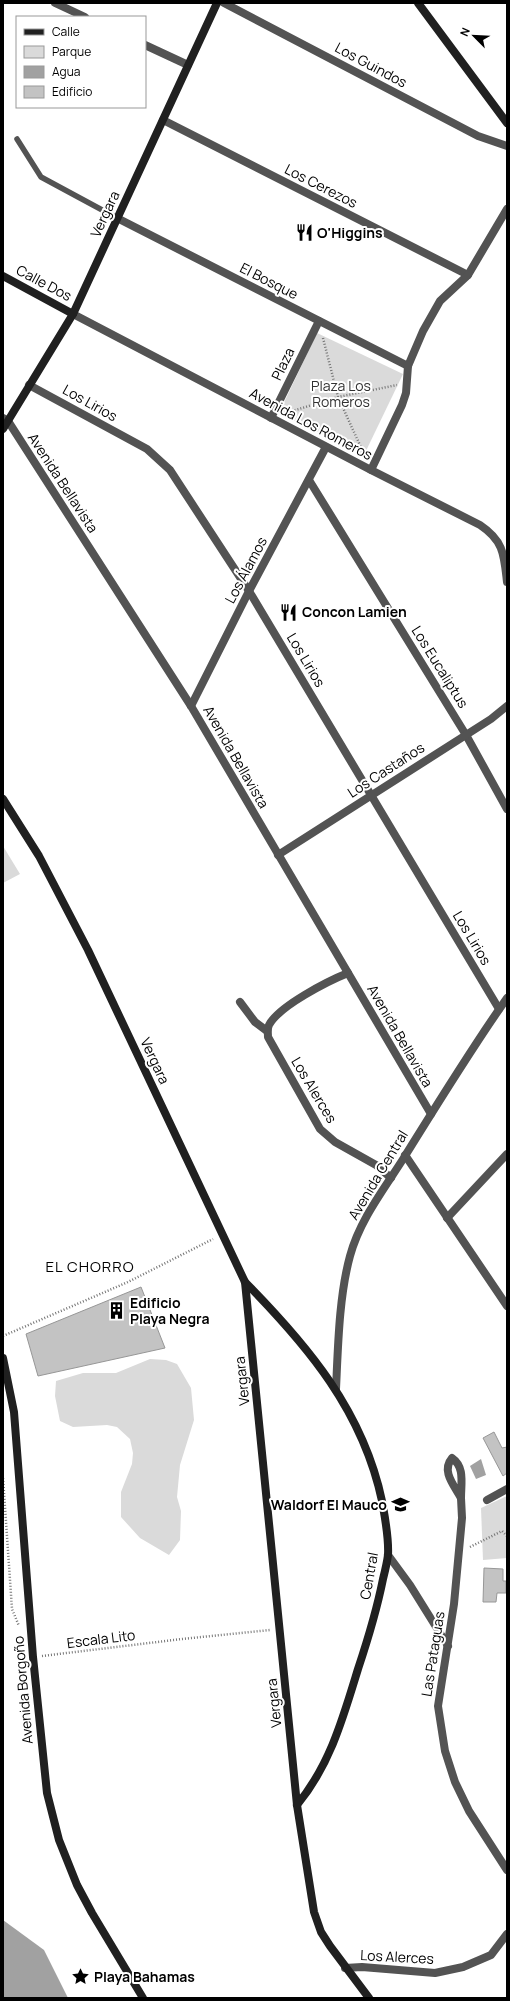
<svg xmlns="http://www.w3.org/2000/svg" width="510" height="2001" viewBox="0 0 510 2001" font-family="Manrope,sans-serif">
<rect width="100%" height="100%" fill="#fff"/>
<g fill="#dadada">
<path d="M317,333L403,374L364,455L279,413Z"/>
<path d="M3,846L20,874L3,883Z"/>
<path d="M150,1359L166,1360L177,1364L191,1388L194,1420L180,1465L177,1497L181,1511L180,1540L169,1555L140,1538L121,1517V1492L132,1464L133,1453L130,1439L117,1427L107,1425L73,1427L60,1421L55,1396L56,1381L83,1373H116Z"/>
<path d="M507,1496V1558L483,1560L481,1508Z"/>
</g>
<g fill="#a1a1a1">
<path d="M481,1459L486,1475L476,1479L470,1466Z"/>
<path d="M3,1920L44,1950L68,1998H3Z"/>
</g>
<g fill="#c3c3c3" stroke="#979797">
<path d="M141,1287L165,1348L38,1376L26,1334Z"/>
<path d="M494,1432L502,1448L507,1447V1473L503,1476L483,1438Z"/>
<path d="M484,1568L503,1569V1581H506V1593H497L496,1602H483Z"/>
</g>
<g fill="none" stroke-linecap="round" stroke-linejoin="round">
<g stroke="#757575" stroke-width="2.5" stroke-dasharray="1 2" stroke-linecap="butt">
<path d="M323,338L338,397L364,454"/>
<path d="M286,413L338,397L397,385"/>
<path d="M3,1336L128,1282L213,1239"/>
<path d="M3,1478L12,1609L19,1626"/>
<path d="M470,1547L502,1531L507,1536"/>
<path d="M42,1656L182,1639L270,1630"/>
</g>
<path stroke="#535353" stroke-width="5.5" d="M17,139L41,177L117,218"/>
<g stroke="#535353" stroke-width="8">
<path d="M55,3L85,17"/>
<path d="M224,3L478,136L507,146"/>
<path d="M145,45L188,65"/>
<path d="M163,120L468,275"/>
<path d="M117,218L408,366"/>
<path d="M73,314L371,470L480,525C504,541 504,555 507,582"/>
<path d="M29,385L147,449L170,470L249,591L499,1009"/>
<path d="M3,418L8,421L191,706L431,1114"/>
<path d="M271,418L319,321"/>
<path d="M371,470L402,405L406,393L408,366L423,331L440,301L468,275L507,209"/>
<path d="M309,480L466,735L507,809"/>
<path d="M191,706L249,591L326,447"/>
<path d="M278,855L491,719L507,706"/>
<path d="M348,973C328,981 279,1006 269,1025C267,1029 268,1033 268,1037L320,1129L335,1142L376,1165L391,1178"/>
<path d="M240,1002L255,1022L267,1031"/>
<path d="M405,1155L507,1306"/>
<path d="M447,1218L507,1154"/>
<path d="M336,1389C338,1347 339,1296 350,1256C360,1219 385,1188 405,1156C438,1103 471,1049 507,998"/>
<path d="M452,1458C465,1467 461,1483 461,1498C454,1485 441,1471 452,1458Z"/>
<path d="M461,1498L462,1518L454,1604L438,1706L445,1751L455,1782L469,1811L507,1870"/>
<path d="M487,1500L507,1489"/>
<path d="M388,1555L410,1585L448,1646"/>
<path d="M345,1968L362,1967L435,1973L463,1967L491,1955L507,1934"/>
</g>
<g stroke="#202020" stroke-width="8">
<path d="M418,3L507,123"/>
<path d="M3,276L73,314"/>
<path d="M3,429L73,314L217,3"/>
<path d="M3,799L39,856L88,950L245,1282L297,1805L314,1912L321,1932L330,1946L369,1998"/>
<path d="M245,1282C308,1346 363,1411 382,1501C385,1518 389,1537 388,1555C387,1563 385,1571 383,1579C377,1609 368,1639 358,1669C343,1718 330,1765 297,1805"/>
<path d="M3,1358L14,1412L33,1657L47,1793L59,1840L77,1885L92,1913L143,1998"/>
</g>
</g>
<defs>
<symbol id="restaurant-bare" viewBox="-9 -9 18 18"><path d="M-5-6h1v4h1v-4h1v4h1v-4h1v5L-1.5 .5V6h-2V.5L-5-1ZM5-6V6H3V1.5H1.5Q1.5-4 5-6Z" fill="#000" stroke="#fff" stroke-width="2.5" paint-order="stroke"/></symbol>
<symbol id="building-bare" viewBox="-9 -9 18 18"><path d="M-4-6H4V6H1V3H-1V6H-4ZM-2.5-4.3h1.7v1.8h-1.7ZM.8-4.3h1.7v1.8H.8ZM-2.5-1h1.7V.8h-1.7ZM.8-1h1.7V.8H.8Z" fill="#000" stroke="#fff" stroke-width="2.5" paint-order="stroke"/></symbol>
<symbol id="school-bare" viewBox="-9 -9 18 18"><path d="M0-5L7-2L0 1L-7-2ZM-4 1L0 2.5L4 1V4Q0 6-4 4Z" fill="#000" stroke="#fff" stroke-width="2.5" paint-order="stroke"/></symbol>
<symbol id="sight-bare" viewBox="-9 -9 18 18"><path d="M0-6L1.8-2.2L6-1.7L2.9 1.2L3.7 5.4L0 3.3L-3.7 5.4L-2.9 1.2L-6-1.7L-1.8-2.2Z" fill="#000" stroke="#fff" stroke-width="2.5" paint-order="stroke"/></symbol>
</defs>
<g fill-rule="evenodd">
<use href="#restaurant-bare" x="292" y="220" width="25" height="25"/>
<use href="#restaurant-bare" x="276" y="600" width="25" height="25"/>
<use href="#building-bare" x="104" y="1298" width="25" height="25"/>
<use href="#school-bare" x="388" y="1492" width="25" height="25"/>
<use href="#sight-bare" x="68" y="1964" width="25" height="25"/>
</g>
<g text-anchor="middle" stroke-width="4" stroke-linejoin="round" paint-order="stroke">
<g font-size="14" fill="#000" stroke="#fff">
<text transform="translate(371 65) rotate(28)" y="5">Los Guindos</text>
<text transform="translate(321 186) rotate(27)" y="5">Los Cerezos</text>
<text transform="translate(105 214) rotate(-65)" y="5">Vergara</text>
<text transform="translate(269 281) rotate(27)" y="5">El Bosque</text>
<text transform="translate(44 283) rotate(28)" y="5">Calle Dos</text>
<text transform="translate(283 364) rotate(-64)" y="5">Plaza</text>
<text transform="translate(90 403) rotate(29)" y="5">Los Lirios</text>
<text transform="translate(311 424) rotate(28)" y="5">Avenida Los Romeros</text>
<text transform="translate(63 483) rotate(57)" y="5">Avenida Bellavista</text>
<text transform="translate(246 570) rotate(-62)" y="5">Los Álamos</text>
<text transform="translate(306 660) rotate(59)" y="5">Los Lirios</text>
<text transform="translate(440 667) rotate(58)" y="5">Los Eucaliptus</text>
<text transform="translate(236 757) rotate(60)" y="5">Avenida Bellavista</text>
<text transform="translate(386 770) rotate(-33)" y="5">Los Castaños</text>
<text transform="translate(472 938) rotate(59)" y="5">Los Lirios</text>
<text transform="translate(400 1036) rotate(60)" y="5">Avenida Bellavista</text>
<text transform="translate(155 1061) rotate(65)" y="5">Vergara</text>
<text transform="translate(314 1090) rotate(59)" y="5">Los Alerces</text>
<text transform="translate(378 1175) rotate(-59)" y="5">Avenida Central</text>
<text transform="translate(242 1381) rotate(-96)" y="5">Vergara</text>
<text transform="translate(369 1576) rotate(-80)" y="5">Central</text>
<text transform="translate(101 1639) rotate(-7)" y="5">Escala Lito</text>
<text transform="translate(433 1654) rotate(-81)" y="5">Las Pataguas</text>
<text transform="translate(23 1690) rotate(-95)" y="5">Avenida Borgoño</text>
<text transform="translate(274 1703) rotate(-96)" y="5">Vergara</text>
<text transform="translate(397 1957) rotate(3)" y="5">Los Alerces</text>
</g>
<g font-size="14" font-weight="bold" fill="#000" stroke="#fff" text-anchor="start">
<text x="317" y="238">O'Higgins</text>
<text x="302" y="617">Concon Lamien</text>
<text x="130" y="1308">Edificio<tspan x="130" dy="16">Playa Negra</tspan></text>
<text x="387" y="1510" text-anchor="end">Waldorf El Mauco</text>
<text x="94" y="1982">Playa Bahamas</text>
</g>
<g font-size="14" fill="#313131" stroke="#fff">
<text x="341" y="391">Plaza Los<tspan x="341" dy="16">Romeros</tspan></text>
</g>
<g font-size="15" letter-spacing="1" fill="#000" stroke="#fff">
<text x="90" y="1272">EL CHORRO</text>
</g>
</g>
<rect width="510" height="2001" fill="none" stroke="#000000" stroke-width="8"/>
<rect x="16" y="16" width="130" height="92" fill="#ffffff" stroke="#999999"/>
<rect x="24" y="29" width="20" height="6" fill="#202020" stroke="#999999"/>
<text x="52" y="36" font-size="12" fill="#000000">Calle</text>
<rect x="24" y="46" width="20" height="12" fill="#dadada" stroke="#999999"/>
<text x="52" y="56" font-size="12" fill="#000000">Parque</text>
<rect x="24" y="66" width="20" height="12" fill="#a1a1a1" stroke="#999999"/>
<text x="52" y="76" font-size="12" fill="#000000">Agua</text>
<rect x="24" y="86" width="20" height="12" fill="#c3c3c3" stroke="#999999"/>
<text x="52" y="96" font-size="12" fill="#000000">Edificio</text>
<g transform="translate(474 36) rotate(294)" stroke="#ffffff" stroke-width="3" paint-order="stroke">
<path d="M0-3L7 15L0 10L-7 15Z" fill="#000000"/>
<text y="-6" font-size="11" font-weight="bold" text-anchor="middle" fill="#000000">N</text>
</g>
</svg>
